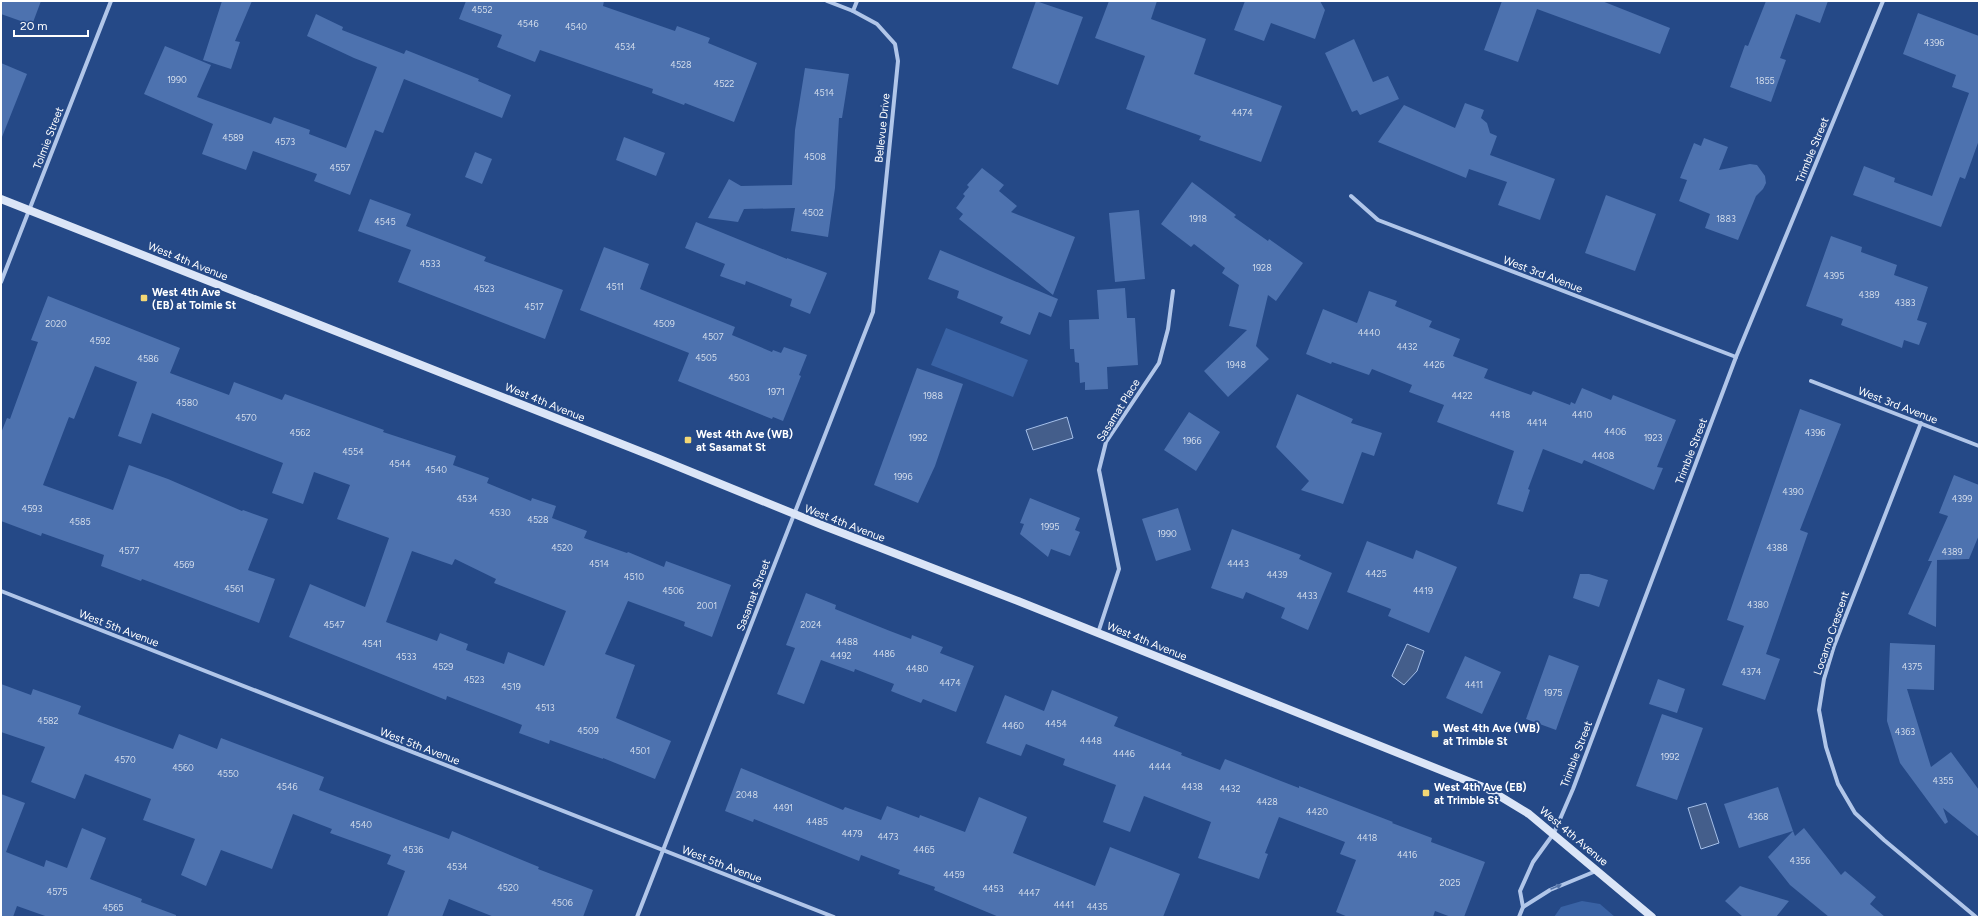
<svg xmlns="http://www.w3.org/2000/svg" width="1980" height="918" viewBox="0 0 1980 918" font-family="Figtree,sans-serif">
<rect width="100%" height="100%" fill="#254987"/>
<g fill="#3962a4">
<path d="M946,328L1028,360L1013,397L931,365Z"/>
<path d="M1582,901L1600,904L1615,917H1554L1561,907Z"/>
</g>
<g fill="#445e8b" stroke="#a5c0ea">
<path d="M1067,417L1073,438L1033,450L1026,430Z"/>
<path d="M1407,644L1424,651L1417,671L1404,685L1392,676Z"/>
<path d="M1706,803L1719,843L1701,849L1688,808Z"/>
</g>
<g fill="#4d72af" fill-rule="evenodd">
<path d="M1,1H41L32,25L1,14Z"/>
<path d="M222,1H252L235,41L240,42L231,69L203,60Z"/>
<path d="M466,1H604L603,6L675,31L677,26L710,38L708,43L757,63L734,122L685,103L684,105L652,93L653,89L540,50L535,62L497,47L502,35L459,19Z"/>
<path d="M1036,1L1083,17L1058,85L1012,68Z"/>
<path d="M1109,1H1157L1151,19L1206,39L1194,74L1282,106L1261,162L1199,140L1201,136L1126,109L1145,56L1095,38Z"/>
<path d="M1245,1H1320L1325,10L1315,39L1271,23L1264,41L1234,30Z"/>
<path d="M1502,1H1602L1670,28L1660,54L1537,9L1518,62L1484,50Z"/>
<path d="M1766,1H1828L1820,23L1796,14L1780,58L1786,60L1771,102L1730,87L1745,45L1748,46Z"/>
<path d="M1918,13L1979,36V140L1965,179L1960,177L1941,227L1853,195L1864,166L1895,178L1894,182L1932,196L1969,93L1952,87L1956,75L1903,54Z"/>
<path d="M316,14L343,27L342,30L404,54L406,50L479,79L478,81L511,95L502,118L404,79L383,133L375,130L350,195L314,181L317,174L253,151L246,170L202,154L213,124L144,94L165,46L211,65L197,97L271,124L274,117L310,130L309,134L346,148L377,67L354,58L307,36Z"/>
<path d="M1354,39L1373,82L1388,76L1399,99L1360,115L1357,110L1352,112L1325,53Z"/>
<path d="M1,63L27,74L2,137H1Z"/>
<path d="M805,68L849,74L842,118H839L835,188L828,237L791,231L795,208L744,209L738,222L708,218L729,179L741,186L792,185L795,130Z"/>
<path d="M1465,103L1484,110L1481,118L1487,123L1490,133L1497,136L1490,155L1555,179L1540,220L1498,205L1507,182L1469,169L1466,178L1378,142L1404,105L1455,128Z"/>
<path d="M624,137L665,153L656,176L616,160Z"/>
<path d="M1704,138L1728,147L1719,170L1750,164L1757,165L1765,176L1766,183L1763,189L1756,196L1738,240L1705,228L1710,214L1679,201L1687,180L1680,178L1694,143L1701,146Z"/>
<path d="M475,152L492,159L482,184L465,177Z"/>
<path d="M982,168L1004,185L999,191L1017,206L1011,212L1075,237L1053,295L959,219L963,214L956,208L965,196L963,194L969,187L967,185Z"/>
<path d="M1192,182L1236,215L1234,217L1268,241L1269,239L1303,263L1276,301L1268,295L1256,346L1269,359L1228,397L1204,371L1247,330L1229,326L1239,285L1222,273L1225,268L1194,244L1191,247L1161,224Z"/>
<path d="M1606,195L1656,214L1635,271L1585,253Z"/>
<path d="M370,199L411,214L406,226L486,257L484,261L563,290L545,339L398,282L411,250L358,231Z"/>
<path d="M1139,210L1145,279L1115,282L1109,213Z"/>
<path d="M696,222L787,259V258L827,273L810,314L790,306L792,299L746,281L745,285L720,276L725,264L685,248Z"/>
<path d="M1831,236L1862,247L1861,252L1897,265L1894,275L1928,287L1917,320L1927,323L1919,345L1904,340L1902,348L1841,325L1843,319L1806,306Z"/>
<path d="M604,247L649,264L640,289L735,327L732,335L772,352L773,350L781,353L784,347L807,355L799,375L801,376L783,421L773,417L772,419L678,381L689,353L580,310Z"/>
<path d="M940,250L1058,299L1051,317L1039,312L1030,335L1000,323L1003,317L957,298L959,291L928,279Z"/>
<path d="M1125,288L1127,318H1135L1138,365L1107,367L1108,389L1085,390V382L1080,383L1079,363L1075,362L1074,349H1070L1069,320L1099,319L1097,290Z"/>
<path d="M1369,291L1397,301L1395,306L1432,321L1429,327L1460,339L1453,356L1488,369L1484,378L1531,395L1533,391L1570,405L1571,402L1575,404L1582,388L1611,400L1613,395L1676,420L1657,467L1663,468L1654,490L1584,460L1582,464L1543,449L1528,489L1530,490L1523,512L1497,504L1514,451L1437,422L1444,405L1409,392L1412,385L1372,369L1369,375L1332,362L1331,364L1306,354L1323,309L1357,323Z"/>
<path d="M48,296L180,348L170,373L229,395L234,382L282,400L285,394L384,430L383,432L456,456L453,465L489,478L487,483L531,501L532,498L556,506L552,518L587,531L584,538L627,553L628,552L664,567L666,561L731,585L712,637L684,626L685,622L628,601L605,654L635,665L616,718L671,741L655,779L603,758V759L550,740L549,744L519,733L522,725L447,696L446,700L289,637L310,584L365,607L389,538L337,519L350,485L314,472L303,504L272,493L283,463L152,413L141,444L118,436L137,382L95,366L74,419L69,417L43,485L113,510L129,465L168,479L242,511L243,510L268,519L248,570L275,579L259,623L142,579L141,581L101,566L104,555L42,533L41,536L1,521V433L7,418L10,419L38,342L31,340ZM412,551L452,565L455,559L496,579L494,583L566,611L544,666L508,652L504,664L466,650L468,644L440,633L437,641L386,622Z"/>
<path d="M917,368L963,384L935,466L918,503L874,485Z"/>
<path d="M1297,394L1353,419L1351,423L1382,433L1374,456L1362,452L1343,504L1301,490L1309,481L1276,447Z"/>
<path d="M1800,409L1841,424L1800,530L1808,533L1766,654L1780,659L1765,700L1722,685L1744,626L1727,620Z"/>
<path d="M1189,412L1220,432L1196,471L1164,450Z"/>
<path d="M1954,475L1979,485V535L1969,559L1937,560L1936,627L1908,614L1932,561H1928L1948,516L1939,513Z"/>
<path d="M1030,498L1080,518L1075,530L1080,532L1070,556L1051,549L1048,557L1020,534L1024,524L1020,523Z"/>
<path d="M1178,508L1191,550L1156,561L1142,519Z"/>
<path d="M1232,529L1301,555L1299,559L1332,573L1308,630L1281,618L1285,608L1246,592L1243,599L1211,588Z"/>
<path d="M1367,541L1413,559L1416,550L1457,567L1429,633L1388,616L1391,609L1347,592Z"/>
<path d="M1580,574H1589L1608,580L1599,607L1573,598Z"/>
<path d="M806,593L836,605L835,609L890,631L911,639L912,635L943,647L940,653L974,666L956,712L923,699L921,703L891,691L894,684L855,669L854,672L821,660L804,704L777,694L795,648L786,645Z"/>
<path d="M1890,643L1935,645L1934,690L1907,689L1931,767L1951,752L1979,790V837L1943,808L1948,822L1945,824L1900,763L1887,721Z"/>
<path d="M1549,655L1579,666L1556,730L1526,719Z"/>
<path d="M1465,656L1501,672L1482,714L1446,698Z"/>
<path d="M1658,679L1685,689L1677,713L1649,704Z"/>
<path d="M1,684L31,695L33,689L81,706L78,714L173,749L179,734L217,749L221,738L324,777L319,790L449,839L452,831L539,867L538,869L593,890L583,917H494L449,899L442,917H387L405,871L387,864L391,855L330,833L332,829L293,814L272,869L221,850L206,886L181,875L195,839L143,820L151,799L85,774L75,799L31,782L45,747L1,732Z"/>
<path d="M1052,690L1118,717L1114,726L1182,753L1181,755L1220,770L1225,759L1299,788V786L1393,822L1392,823L1432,838L1431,842L1485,862L1464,917H1451L1435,911L1433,917H1348L1336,912L1356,860L1340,854L1345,842L1279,817L1265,853L1268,854L1259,879L1198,858L1211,822L1144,796L1130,832L1103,822L1116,785L1063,765L1065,759L1026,744L1021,756L986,743L1005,695L1044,711Z"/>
<path d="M1662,714L1703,728L1677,800L1636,786Z"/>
<path d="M741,768L843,810L845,807L881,820L887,806L919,818L920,815L965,832L979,797L1027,817L1013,853L1095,886L1110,847L1180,874L1163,917H999L934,890L935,887L898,874L900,870L861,855L859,861L754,819L753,822L725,811Z"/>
<path d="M1778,787L1793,831L1739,848L1724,804Z"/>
<path d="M1,794L25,803L6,852L44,867L46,860L67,868L82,828L106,838L90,879L142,899L141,902L176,915V917H48L17,906L13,917H1Z"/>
<path d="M1804,828L1841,875L1845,871L1876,897L1870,904L1885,917H1829L1790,885L1768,857L1793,831L1795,836Z"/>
<path d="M1740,886L1746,888L1789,901L1776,917H1743L1725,901Z"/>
</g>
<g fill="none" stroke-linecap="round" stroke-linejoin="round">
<g stroke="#b1c6e9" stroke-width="4">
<path d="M853,11L857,1"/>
<path d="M1351,196L1378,220L1736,357"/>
<path d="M1,282L111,1"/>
<path d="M1811,381L1979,446"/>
<path d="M1921,423L1834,646L1824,679L1819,710L1826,747L1838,784L1855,813L1884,840L1976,917"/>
<path d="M1,591L834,917"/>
<path d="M1098,633L1119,569L1099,470L1106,442L1159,363L1168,329L1173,291"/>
<path d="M1523,907L1550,890L1596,871"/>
<path d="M637,917L873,312L898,61L895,44L877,24L853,11L827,1"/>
<path d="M1519,917L1523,907L1520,891L1533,862L1554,833L1573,789L1736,357L1883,1"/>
</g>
<path stroke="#dbe5f7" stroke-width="8" d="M1,199L657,458L824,526L1018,601L1488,789L1529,814L1652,917"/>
</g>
<defs><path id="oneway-solid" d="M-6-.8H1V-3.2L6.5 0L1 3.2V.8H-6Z"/></defs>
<use fill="#5675a9" href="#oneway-solid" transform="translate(1556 887) rotate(-23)"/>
<g fill="#f3d775" stroke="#254987" stroke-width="1.5">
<rect x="140" y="294" width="8" height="8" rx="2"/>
<rect x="684" y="436" width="8" height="8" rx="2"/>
<rect x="1431" y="730" width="8" height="8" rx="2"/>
<rect x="1422" y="789" width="8" height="8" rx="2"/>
</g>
<g text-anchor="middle" stroke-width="4" stroke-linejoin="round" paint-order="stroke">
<g font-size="9" fill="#d2dceb">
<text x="482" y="13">4552</text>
<text x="528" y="27">4546</text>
<text x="576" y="30">4540</text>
<text x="1934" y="46">4396</text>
<text x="625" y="50">4534</text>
<text x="681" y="68">4528</text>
<text x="177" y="83">1990</text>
<text x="1765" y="84">1855</text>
<text x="724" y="87">4522</text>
<text x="824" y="96">4514</text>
<text x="1242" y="116">4474</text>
<text x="233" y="141">4589</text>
<text x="285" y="145">4573</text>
<text x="815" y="160">4508</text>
<text x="340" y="171">4557</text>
<text x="813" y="216">4502</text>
<text x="1198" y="222">1918</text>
<text x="1726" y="222">1883</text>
<text x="385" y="225">4545</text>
<text x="430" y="267">4533</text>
<text x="1262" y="271">1928</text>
<text x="1834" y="279">4395</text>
<text x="615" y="290">4511</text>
<text x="484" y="292">4523</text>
<text x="1869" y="298">4389</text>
<text x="1905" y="306">4383</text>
<text x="534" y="310">4517</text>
<text x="56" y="327">2020</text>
<text x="664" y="327">4509</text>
<text x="1369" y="336">4440</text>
<text x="713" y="340">4507</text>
<text x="100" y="344">4592</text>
<text x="1407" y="350">4432</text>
<text x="706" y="361">4505</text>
<text x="148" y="362">4586</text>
<text x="1236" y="368">1948</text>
<text x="1434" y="368">4426</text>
<text x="739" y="381">4503</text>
<text x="776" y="395">1971</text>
<text x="933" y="399">1988</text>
<text x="1462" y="399">4422</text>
<text x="187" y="406">4580</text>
<text x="1500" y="418">4418</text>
<text x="1582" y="418">4410</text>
<text x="246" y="421">4570</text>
<text x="1537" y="426">4414</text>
<text x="1615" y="435">4406</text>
<text x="300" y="436">4562</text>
<text x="1815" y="436">4396</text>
<text x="918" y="441">1992</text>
<text x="1653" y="441">1923</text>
<text x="1192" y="444">1966</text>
<text x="353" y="455">4554</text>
<text x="1603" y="459">4408</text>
<text x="400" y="467">4544</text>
<text x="436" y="473">4540</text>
<text x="903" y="480">1996</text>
<text x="1793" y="495">4390</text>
<text x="467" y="502">4534</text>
<text x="1962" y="502">4399</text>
<text x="32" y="512">4593</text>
<text x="500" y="516">4530</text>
<text x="538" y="523">4528</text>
<text x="80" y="525">4585</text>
<text x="1050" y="530">1995</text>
<text x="1167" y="537">1990</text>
<text x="562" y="551">4520</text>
<text x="1777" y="551">4388</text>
<text x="129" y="554">4577</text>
<text x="1952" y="555">4389</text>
<text x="599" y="567">4514</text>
<text x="1238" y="567">4443</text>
<text x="184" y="568">4569</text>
<text x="1376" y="577">4425</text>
<text x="1277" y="578">4439</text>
<text x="634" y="580">4510</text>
<text x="234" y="592">4561</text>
<text x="673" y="594">4506</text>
<text x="1423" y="594">4419</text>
<text x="1307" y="599">4433</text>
<text x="1758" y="608">4380</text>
<text x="707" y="609">2001</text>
<text x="334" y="628">4547</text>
<text x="811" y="628">2024</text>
<text x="847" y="645">4488</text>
<text x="372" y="647">4541</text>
<text x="884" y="657">4486</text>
<text x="841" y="659">4492</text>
<text x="406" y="660">4533</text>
<text x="443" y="670">4529</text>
<text x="1912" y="670">4375</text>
<text x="917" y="672">4480</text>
<text x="1751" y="675">4374</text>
<text x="474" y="683">4523</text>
<text x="950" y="686">4474</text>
<text x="1474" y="688">4411</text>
<text x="511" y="690">4519</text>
<text x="1553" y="696">1975</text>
<text x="545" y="711">4513</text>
<text x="48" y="724">4582</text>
<text x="1056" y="727">4454</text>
<text x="1013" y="729">4460</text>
<text x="588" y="734">4509</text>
<text x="1905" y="735">4363</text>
<text x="1091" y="744">4448</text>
<text x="640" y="754">4501</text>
<text x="1124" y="757">4446</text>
<text x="1670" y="760">1992</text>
<text x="125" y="763">4570</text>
<text x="1160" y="770">4444</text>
<text x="183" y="771">4560</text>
<text x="228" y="777">4550</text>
<text x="1943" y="784">4355</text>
<text x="287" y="790">4546</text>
<text x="1192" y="790">4438</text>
<text x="1230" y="792">4432</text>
<text x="747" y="798">2048</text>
<text x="1267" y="805">4428</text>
<text x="783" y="811">4491</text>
<text x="1317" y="815">4420</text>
<text x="1758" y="820">4368</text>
<text x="817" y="825">4485</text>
<text x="361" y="828">4540</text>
<text x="852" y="837">4479</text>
<text x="888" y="840">4473</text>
<text x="1367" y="841">4418</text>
<text x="413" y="853">4536</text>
<text x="924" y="853">4465</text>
<text x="1407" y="858">4416</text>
<text x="1800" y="864">4356</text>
<text x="457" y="870">4534</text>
<text x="954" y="878">4459</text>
<text x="1450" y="886">2025</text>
<text x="508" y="891">4520</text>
<text x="993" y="892">4453</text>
<text x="57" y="895">4575</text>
<text x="1029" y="896">4447</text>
<text x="562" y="906">4506</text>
<text x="1064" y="908">4441</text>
<text x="1097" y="910">4435</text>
<text x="113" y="911">4565</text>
</g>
<g font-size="11" fill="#fff" stroke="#254987">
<text transform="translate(882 128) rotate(-84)" y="4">Bellevue Drive</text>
<text transform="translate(48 138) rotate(-69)" y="4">Tolmie Street</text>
<text transform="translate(1812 150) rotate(-68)" y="4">Trimble Street</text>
<text transform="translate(188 261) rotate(22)" y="4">West 4th Avenue</text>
<text transform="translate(1543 274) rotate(21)" y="4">West 3rd Avenue</text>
<text transform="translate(545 402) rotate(22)" y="4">West 4th Avenue</text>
<text transform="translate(1898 405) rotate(21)" y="4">West 3rd Avenue</text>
<text transform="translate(1118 410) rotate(-58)" y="4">Sasamat Place</text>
<text transform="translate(1691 451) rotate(-69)" y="4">Trimble Street</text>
<text transform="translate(845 523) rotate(21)" y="4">West 4th Avenue</text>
<text transform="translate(753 595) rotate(-69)" y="4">Sasamat Street</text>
<text transform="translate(119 628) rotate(21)" y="4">West 5th Avenue</text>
<text transform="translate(1831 633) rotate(-71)" y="4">Locarno Crescent</text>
<text transform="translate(1147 641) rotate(22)" y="4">West 4th Avenue</text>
<text transform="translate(420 746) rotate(21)" y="4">West 5th Avenue</text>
<text transform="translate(1576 754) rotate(-69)" y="4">Trimble Street</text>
<text transform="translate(1574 836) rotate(40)" y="4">West 4th Avenue</text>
<text transform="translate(722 864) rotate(21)" y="4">West 5th Avenue</text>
</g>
<g font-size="11" font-weight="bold" fill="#fff" stroke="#254987" text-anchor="start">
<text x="152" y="296">West 4th Ave<tspan x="152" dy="13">(EB) at Tolmie St</tspan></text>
<text x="696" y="438">West 4th Ave (WB)<tspan x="696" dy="13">at Sasamat St</tspan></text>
<text x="1443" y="732">West 4th Ave (WB)<tspan x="1443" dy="13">at Trimble St</tspan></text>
<text x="1434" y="791">West 4th Ave (EB)<tspan x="1434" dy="13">at Trimble St</tspan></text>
</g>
</g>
<rect width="1980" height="918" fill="none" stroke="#ffffff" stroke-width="4"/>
<path d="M14 30v6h74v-6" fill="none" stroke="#ffffff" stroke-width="2"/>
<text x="20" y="30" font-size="12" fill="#ffffff" stroke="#254987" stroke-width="3" paint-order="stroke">20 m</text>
</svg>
